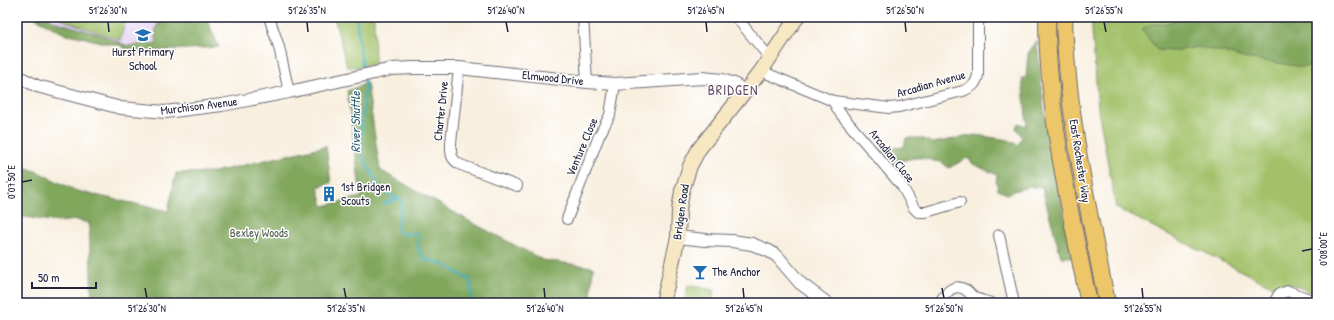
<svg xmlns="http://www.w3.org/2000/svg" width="1334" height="320" viewBox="0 0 1334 320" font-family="'Patrick Hand',sans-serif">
<rect width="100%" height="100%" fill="#fff"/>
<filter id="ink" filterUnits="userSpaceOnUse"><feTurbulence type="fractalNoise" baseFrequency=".025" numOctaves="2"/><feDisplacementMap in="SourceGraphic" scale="8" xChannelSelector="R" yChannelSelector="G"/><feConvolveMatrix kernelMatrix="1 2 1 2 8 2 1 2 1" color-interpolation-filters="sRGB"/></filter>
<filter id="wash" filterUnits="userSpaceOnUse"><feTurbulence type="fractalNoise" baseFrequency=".012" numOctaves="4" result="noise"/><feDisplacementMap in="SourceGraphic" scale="16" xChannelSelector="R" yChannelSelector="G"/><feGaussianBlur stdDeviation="0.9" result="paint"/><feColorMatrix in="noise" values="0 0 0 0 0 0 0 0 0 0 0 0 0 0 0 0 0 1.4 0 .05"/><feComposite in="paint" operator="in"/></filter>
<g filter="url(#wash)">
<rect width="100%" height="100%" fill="#f8efdf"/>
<path fill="#e3d3f2" d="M34,17H206L219,47L124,53L123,46L105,43L69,34L68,36Z"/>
<g fill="#a2c169" stroke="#627252">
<path d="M60,17H127L120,40L60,19Z"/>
<path d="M334,17H374L375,64L360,67H347Z"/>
<path d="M1091,17H1317V295L1291,284L1273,287L1116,208L1098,109Z"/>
<path d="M688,285L714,290L712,303H684Z"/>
</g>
<g fill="#81a75d" stroke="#52644c">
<path d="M34,17H49L54,21L101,35L128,46L157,43L155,32L160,17H206L219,47L124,53L123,46L105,43L69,34L68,36Z"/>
<path d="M1181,17H1314L1317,20V66L1301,67L1273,62L1243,58L1224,52L1198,47L1175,51L1157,50L1142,29L1152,24L1168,23Z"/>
<path d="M1037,41L1045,117L1072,257H1061L1042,188C1027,186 1021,188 1007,194L998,190L996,181L997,175L973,164L967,158L949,168L941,162C934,162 929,159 922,158C912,157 902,161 892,164L882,153L881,148L885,145L892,148L904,147L906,138H922L932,143L975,135L1009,140L1018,145L1022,137L1016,128L1018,123L1027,126L1022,78H1026L1028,53Z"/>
<path d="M367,83L380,170L471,222L543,260L593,267L591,299L596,303H92L89,223L76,220L58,222L17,216V164L40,173L77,191L168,211L176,173L214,172L326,146L331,183L318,187L323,206L361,197L347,91Z"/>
</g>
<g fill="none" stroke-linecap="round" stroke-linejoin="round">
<g stroke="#3aacb3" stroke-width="2.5">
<path d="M356,17L363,72"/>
<path d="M364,79L365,87L361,140L362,155L381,190L402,201C404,209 391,230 402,234C406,236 412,232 417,233L419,238L418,248L424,259L443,264L470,280L471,282V303"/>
<path d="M384,204L398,198"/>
</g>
</g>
</g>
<g filter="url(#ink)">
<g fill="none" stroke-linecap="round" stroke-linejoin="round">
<defs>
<g id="minor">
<path d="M269,17L279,47L289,92"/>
<path d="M583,17L587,82"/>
<path d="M736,17L770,58"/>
<path d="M459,68L451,143C451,154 450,159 461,165L517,186"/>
<path d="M761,71L833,101L889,108L899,107L963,91C972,87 976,85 978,75V17"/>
<path d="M833,101L840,113L902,186L914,208L918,212H926L960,202"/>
<path d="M567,219L599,136L610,115L615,84"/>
<path d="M999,235L1014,303"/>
<path d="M939,303C946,293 953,282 966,290C969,292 971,295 973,297C978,300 986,301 991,303"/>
<path d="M1274,303L1279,294L1288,291L1317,302"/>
</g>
<g id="tertiary">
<path d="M17,76L37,86L121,108L165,112L222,105L289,92L392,69L413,68H459L587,82L615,84L702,78L722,80L734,84L744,91"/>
<path d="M678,237L705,240L732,241L752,244L769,251L777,256L800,283L827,303"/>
</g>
<path id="secondary" d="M663,303L678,237L679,211L682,191L690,166L699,149L761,71L797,17"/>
<g id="trunk">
<path d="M1047,17C1047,111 1070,211 1089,303"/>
<path d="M1064,17C1067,114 1088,208 1107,303"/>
</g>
</defs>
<use href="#minor" stroke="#6d6a74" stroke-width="12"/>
<use href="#tertiary" stroke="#6d6a74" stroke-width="14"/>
<use href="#secondary" stroke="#6d6a74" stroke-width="16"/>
<use href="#trunk" stroke="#6d6a74" stroke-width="18"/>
<use href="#minor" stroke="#fff" stroke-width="10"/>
<use href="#tertiary" stroke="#fff" stroke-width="12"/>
<use href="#secondary" stroke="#f7e8c3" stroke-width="14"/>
<use href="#trunk" stroke="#ecc669" stroke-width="16"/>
</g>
</g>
<path fill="none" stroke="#22223b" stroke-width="1.5" d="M108,22L109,32M307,22L308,32M506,22L508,32M706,22L707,32M905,22L906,32M1104,22L1106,32M22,182L32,180M1302,251L1312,249M145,288L147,298M344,288L346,298M544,288L545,298M743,288L744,298M942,288L944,298M1142,288L1143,298"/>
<defs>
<symbol id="school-bare" viewBox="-9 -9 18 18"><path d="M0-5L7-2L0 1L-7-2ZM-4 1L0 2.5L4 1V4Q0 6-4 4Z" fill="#1f6fb2" stroke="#fff" stroke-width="2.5" paint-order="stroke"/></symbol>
<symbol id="building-bare" viewBox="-9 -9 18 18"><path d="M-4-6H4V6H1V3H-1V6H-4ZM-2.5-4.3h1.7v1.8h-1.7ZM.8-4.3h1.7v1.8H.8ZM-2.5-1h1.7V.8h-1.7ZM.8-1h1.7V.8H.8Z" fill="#1f6fb2" stroke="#fff" stroke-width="2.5" paint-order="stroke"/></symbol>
<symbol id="bar-bare" viewBox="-9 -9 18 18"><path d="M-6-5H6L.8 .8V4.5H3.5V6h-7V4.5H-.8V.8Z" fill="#1f6fb2" stroke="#fff" stroke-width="2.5" paint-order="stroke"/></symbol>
</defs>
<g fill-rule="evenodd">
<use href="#school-bare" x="132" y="24" width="22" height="22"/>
<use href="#building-bare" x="318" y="183" width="22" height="22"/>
<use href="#bar-bare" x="689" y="261" width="22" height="22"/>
</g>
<g text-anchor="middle" stroke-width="3" stroke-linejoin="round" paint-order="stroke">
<g font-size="12" fill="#22223b" stroke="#fff" text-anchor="start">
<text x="143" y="56" text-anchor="middle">Hurst Primary<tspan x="143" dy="14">School</tspan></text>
<text x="341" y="191">1st Bridgen<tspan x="341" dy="14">Scouts</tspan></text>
<text x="712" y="276">The Anchor</text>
</g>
<g font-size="12" fill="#22223b" stroke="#fff">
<text transform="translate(553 78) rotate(6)" y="4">Elmwood Drive</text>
<text transform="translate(931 84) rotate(-16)" y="4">Arcadian Avenue</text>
<text transform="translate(199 106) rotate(-7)" y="4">Murchison Avenue</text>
<text transform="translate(441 111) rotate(-84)" y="4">Charter Drive</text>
<text transform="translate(582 147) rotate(-67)" y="4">Venture Close</text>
<text transform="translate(892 156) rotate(51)" y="4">Arcadian Close</text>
<text transform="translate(1080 161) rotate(81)" y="4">East Rochester Way</text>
<text transform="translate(681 212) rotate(-82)" y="4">Bridgen Road</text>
</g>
<g font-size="12" fill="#4f5a4b" stroke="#fff">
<text x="259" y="237">Bexley Woods</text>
</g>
<g font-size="13" font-style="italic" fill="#2d6071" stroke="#fff">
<text transform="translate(355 122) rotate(-90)" y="5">River Shuttle</text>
</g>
<g font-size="14" letter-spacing="1" fill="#634967" stroke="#fff">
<text x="733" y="95">BRIDGEN</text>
</g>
</g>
<rect width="1334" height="320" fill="none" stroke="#fff" stroke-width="44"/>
<path d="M32 282v6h64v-6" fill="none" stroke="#22223b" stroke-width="2"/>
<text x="38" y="282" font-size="12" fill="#22223b" stroke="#ffffff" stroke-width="3" paint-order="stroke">50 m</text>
<rect x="22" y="22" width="1290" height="276" fill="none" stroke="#22223b" stroke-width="1.5"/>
<g font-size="10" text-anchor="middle" fill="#22223b">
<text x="108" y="14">51°26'30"N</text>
<text x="307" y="14">51°26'35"N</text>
<text x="506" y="14">51°26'40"N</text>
<text x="706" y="14">51°26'45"N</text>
<text x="905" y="14">51°26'50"N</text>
<text x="1104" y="14">51°26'55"N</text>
<text transform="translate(11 182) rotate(-90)" y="4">0°07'50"E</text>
<text transform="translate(1323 249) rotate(-90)" y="4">0°08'00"E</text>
<text x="147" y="312">51°26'30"N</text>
<text x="346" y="312">51°26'35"N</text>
<text x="545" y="312">51°26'40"N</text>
<text x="744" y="312">51°26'45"N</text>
<text x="944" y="312">51°26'50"N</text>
<text x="1143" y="312">51°26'55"N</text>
</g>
</svg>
